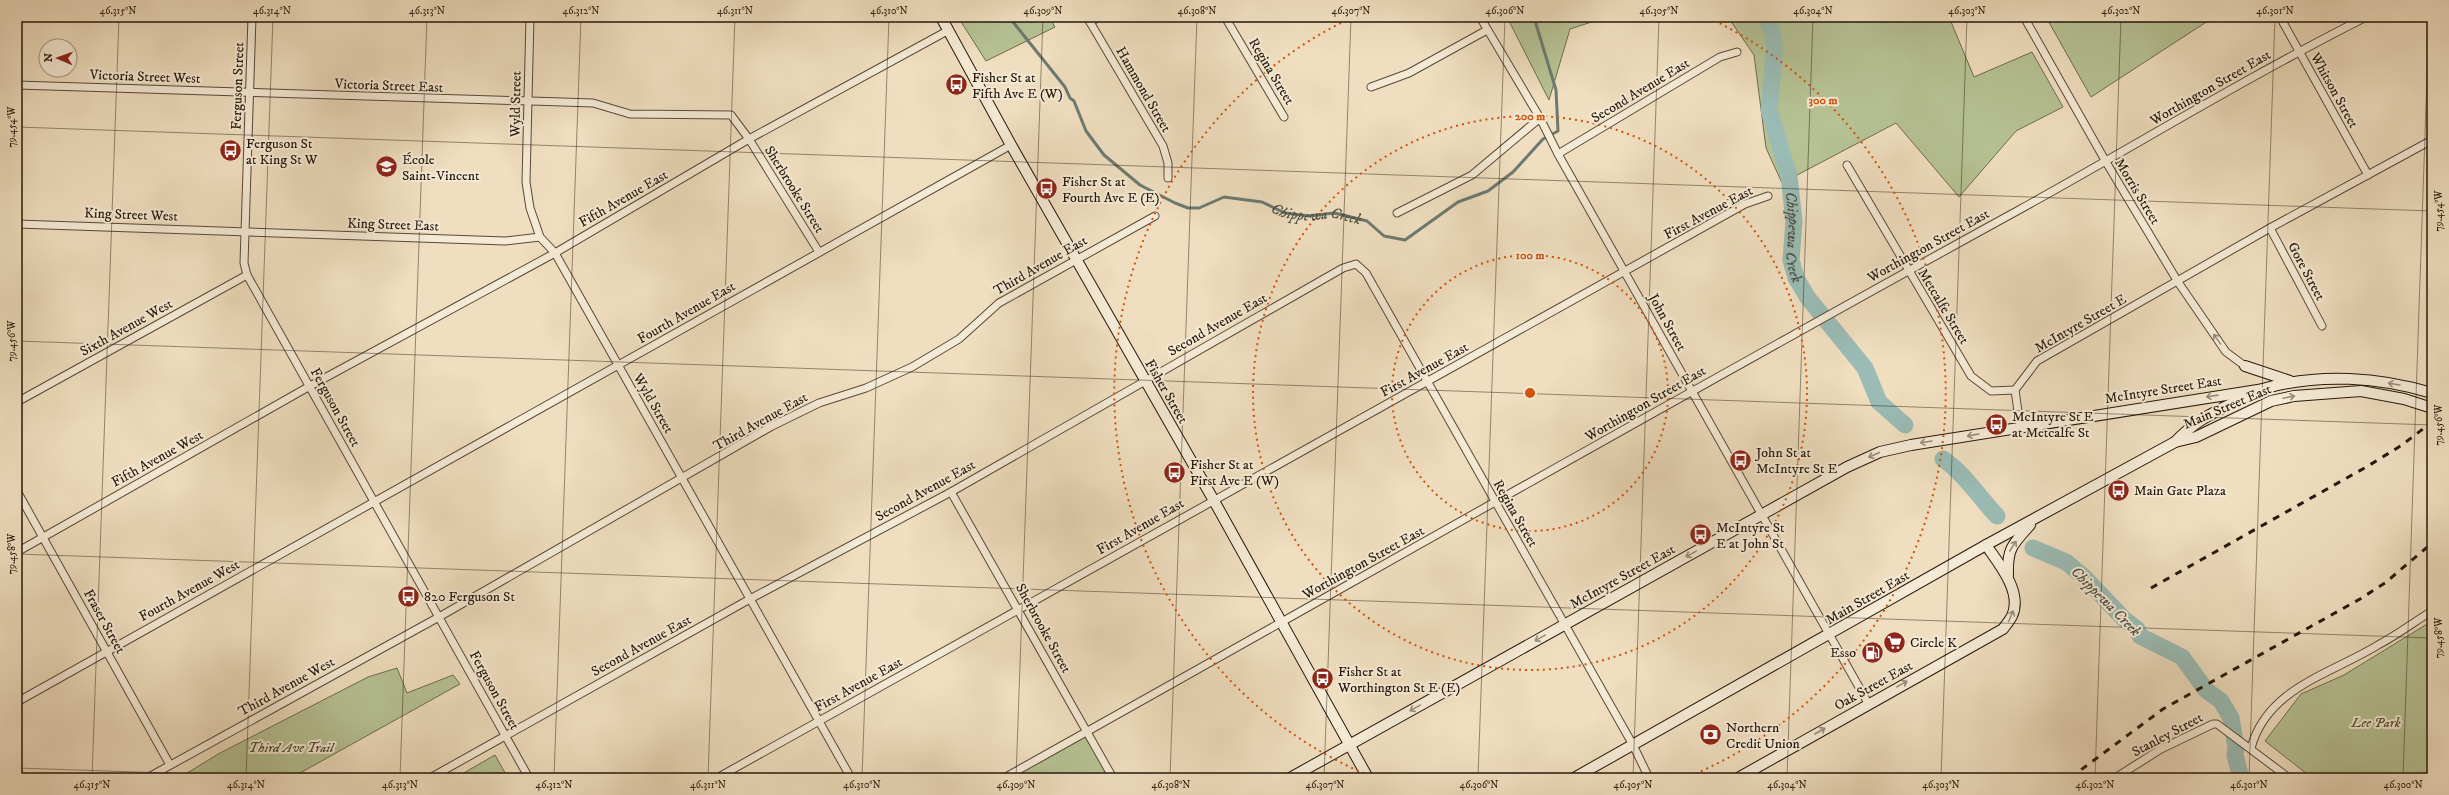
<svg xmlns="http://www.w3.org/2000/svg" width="2449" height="795" viewBox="0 0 2449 795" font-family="'IM FELL DW Pica',serif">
<rect width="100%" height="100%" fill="#efdebf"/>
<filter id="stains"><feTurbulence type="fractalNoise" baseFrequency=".005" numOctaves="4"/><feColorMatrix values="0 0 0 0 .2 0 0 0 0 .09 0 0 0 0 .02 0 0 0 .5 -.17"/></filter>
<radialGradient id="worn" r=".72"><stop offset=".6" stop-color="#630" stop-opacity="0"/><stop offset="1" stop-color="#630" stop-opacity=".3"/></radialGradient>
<g fill="#b6c294" stroke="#6e6c50">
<path d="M958,17H1049L1055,27L986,61Z"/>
<path d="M1507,17H1607L1570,29L1549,100Z"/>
<path d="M1728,17H1949L1974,77L2032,52L2063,107L2016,131L1959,197L1896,123L1782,183L1766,148L1754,55Z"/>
<path d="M2046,17H2214L2091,97Z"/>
<path d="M2432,621V778H2312L2265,741L2301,694L2344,675Z"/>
<path d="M397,668L407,693L453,675L460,684L291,778H278L275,772L277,778H179L220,753L368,677Z"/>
<path d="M1086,731L1112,778H1075L1072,773L1058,778L1056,775L1050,778H1004Z"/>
<path d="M495,755L508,778H455Z"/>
</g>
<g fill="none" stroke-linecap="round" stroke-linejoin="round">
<path stroke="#6c7a71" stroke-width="3" id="s1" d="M1009,17L1065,87L1070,98L1074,101L1086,131L1104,155L1140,185L1175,203L1188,208H1199L1224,197L1262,202L1285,213L1309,216L1334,213L1367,221L1384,236L1405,240L1458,202L1488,191L1513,172L1543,139L1558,131L1556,90L1536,24L1537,17"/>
<g stroke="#9abcb5" stroke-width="17">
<path id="s2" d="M1767,17L1774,37V56L1769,110L1789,176L1794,221L1791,260L1796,278L1808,298L1865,368L1879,402L1905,425"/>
<path d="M1943,459C1965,474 1978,496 1997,516"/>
<path d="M2033,548L2066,562L2084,577L2125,620L2137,629L2140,636L2182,657L2206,690L2221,701L2231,718L2236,747L2235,755L2241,778"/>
</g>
<defs>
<g id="street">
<path d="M252,17L244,263L247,275L529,778"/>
<path d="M530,17L526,182L530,208L540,237L555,253L851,778"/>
<path d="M1087,17L1163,146L1168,163V178"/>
<path d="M1225,17L1284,117"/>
<path d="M1480,17L1540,118L1558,154L1868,703"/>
<path d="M2024,17L2106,162L2178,282L2226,352L2245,366"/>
<path d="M2280,17L2368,175"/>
<path d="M1090,22L1099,17"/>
<path d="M17,85L593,103L630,114L731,115L749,139L819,252"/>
<path d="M1371,87L1409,73L1487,30"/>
<path d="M1558,154L1720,57L1737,52"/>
<path d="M1847,165L1971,376L1991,391L2015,390"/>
<path d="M1397,213L1472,175L1540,118"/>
<path d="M17,224L505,241L540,237"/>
<path d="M2270,228L2322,326"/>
<path d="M17,402L247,275"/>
<path d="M2020,426L2015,390L2037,361L2270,228L2432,140"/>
<path d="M17,491L170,765"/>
<path d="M951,492L1113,778"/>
<path d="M17,552L310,386L555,253L749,139L949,30"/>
<path d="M17,702L1011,145"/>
<path d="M2251,748C2267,688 2331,674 2378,645C2397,635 2414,622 2432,611"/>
<path d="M147,778L439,617L772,426L819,403L866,388L912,367L959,339L999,303L1155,216"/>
<path d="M430,778L750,599L951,492L1343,268L1356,264L1366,273L1633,745L1649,778"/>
<path d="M717,778L1745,204L1768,196"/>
<path d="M1004,778C1342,589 1678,397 2017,211C2133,147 2247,77 2366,17"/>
<path d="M2115,778L2161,749L2213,724H2217L2289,778"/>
</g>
<g id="secondary">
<path d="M941,17L1011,145L1213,499L1368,778"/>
<path d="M2245,366L2290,381"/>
<path d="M2175,442C2193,423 2210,414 2233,403C2244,398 2255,391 2266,388C2320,373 2379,377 2432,393"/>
<path d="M2008,575C2007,548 2013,544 2030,525"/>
<path d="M1290,778L1847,467L1880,452L1911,445L2264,389"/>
<path d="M1574,778L1986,545L2175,442L2196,437L2271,401L2294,396L2361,391L2404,399L2432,408"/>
<path d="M1738,778L2003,629C2006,625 2010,620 2012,616C2023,592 1999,564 1986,545"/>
</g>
</defs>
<use href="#street" stroke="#584938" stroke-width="9"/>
<use href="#secondary" stroke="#26170b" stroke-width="12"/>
<use href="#street" stroke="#f5ead5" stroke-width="7"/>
<use href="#secondary" stroke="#f5ead5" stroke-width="10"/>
<g stroke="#26170b" stroke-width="3" stroke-dasharray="7 7" stroke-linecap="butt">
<path d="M2151,588L2368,466L2402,445L2432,422"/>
<path d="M2070,778L2163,709L2360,599L2385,583L2432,543"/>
</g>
</g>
<defs><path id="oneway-shaft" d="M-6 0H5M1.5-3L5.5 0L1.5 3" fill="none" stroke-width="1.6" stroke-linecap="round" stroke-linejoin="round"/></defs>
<g stroke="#988b7a">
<use href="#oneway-shaft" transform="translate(2217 339) rotate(-125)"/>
<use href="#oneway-shaft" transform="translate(2394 384) rotate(-171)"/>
<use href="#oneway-shaft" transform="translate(2212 396) rotate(172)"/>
<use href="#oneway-shaft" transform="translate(2289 397) rotate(-12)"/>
<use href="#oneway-shaft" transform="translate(1973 435) rotate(170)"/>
<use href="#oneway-shaft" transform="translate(1926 442) rotate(171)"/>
<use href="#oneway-shaft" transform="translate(1874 455) rotate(156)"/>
<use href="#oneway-shaft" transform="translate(2013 546) rotate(-57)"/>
<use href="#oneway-shaft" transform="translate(1691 554) rotate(151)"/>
<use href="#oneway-shaft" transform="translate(2011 616) rotate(-66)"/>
<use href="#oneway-shaft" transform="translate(1540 638) rotate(151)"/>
<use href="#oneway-shaft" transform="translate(1902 684) rotate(-29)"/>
<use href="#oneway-shaft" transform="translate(1415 708) rotate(151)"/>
<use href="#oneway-shaft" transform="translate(1820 731) rotate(-30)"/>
</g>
<path fill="none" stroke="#26170b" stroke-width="1" stroke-opacity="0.45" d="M17,127L2432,211M17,341L2432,425M17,554L2432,638M17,768L315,778M92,778L119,17M246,778L273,17M400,778L427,17M554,778L581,17M708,778L735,17M862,778L889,17M1016,778L1043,17M1170,778L1197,17M1324,778L1351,17M1478,778L1505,17M1633,778L1659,17M1787,778L1813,17M1941,778L1967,17M2095,778L2121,17M2249,778L2275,17M2403,778L2429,17"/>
<g fill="none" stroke="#d5520c" stroke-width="2" stroke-dasharray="2 4">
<circle cx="1530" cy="393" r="138"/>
<circle cx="1530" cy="393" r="277"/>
<path d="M1375 778A415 415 0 0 1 1351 18M1709 18A415 415 0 0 1 1685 778"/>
</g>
<defs>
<symbol id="bus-disc" viewBox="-11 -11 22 22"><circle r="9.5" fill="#8f2418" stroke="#f5ead5"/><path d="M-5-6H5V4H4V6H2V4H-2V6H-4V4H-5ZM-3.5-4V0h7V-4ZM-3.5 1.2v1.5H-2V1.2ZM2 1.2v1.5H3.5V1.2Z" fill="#fff"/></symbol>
<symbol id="school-disc" viewBox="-11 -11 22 22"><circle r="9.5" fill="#8f2418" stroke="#f5ead5"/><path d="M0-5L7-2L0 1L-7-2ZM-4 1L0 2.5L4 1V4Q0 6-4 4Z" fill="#fff"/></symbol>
<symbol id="supermarket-disc" viewBox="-11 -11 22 22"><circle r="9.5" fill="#8f2418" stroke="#f5ead5"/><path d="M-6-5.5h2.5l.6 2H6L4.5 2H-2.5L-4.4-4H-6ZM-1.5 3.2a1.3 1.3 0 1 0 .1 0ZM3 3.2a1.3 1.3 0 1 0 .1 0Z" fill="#fff"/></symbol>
<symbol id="fuel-disc" viewBox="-11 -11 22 22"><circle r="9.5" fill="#8f2418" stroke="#f5ead5"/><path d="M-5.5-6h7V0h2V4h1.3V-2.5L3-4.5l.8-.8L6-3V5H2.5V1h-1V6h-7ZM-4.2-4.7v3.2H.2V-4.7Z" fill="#fff"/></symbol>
<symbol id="bank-disc" viewBox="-11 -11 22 22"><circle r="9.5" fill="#8f2418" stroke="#f5ead5"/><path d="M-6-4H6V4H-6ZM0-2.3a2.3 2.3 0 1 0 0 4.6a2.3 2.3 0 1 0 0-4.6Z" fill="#fff"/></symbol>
</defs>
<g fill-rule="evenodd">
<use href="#bus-disc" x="944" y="72" width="25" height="25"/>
<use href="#bus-disc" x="218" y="138" width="25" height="25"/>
<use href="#school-disc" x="374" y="154" width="25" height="25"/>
<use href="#bus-disc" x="1034" y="176" width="25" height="25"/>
<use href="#bus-disc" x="1984" y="412" width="25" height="25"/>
<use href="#bus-disc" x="1728" y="448" width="25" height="25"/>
<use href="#bus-disc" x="1162" y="460" width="25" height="25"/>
<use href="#bus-disc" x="2106" y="478" width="25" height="25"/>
<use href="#bus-disc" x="1688" y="522" width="25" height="25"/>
<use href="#bus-disc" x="396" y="584" width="25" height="25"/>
<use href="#supermarket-disc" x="1882" y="630" width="25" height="25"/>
<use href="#fuel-disc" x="1860" y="640" width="25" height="25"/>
<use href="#bus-disc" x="1310" y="666" width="25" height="25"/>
<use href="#bank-disc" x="1698" y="722" width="25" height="25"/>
</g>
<g text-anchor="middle" stroke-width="4" stroke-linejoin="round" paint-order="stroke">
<g font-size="14" fill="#26170b" stroke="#f5ead5">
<text transform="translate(1272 71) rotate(59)" y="5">Regina Street</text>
<text transform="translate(145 76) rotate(2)" y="5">Victoria Street West</text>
<text transform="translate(389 85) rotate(2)" y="5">Victoria Street East</text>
<text transform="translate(237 86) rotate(-88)" y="5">Ferguson Street</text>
<text transform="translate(2210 87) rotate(-30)" y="5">Worthington Street East</text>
<text transform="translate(1144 89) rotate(60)" y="5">Hammond Street</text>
<text transform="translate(1640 90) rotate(-31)" y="5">Second Avenue East</text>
<text transform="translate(2335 90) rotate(61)" y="5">Whitson Street</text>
<text transform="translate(515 104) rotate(-89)" y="5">Wyld Street</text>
<text transform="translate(795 189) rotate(58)" y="5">Sherbrooke Street</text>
<text transform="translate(2138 191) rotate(59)" y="5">Morris Street</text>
<text transform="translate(623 198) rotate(-30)" y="5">Fifth Avenue East</text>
<text transform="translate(1708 212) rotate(-28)" y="5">First Avenue East</text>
<text transform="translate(131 214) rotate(2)" y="5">King Street West</text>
<text transform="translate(393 224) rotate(2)" y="5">King Street East</text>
<text transform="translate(1928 245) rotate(-29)" y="5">Worthington Street East</text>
<text transform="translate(1040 265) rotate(-30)" y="5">Third Avenue East</text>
<text transform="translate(2307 271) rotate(62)" y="5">Gore Street</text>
<text transform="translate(1944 306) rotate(59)" y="5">Metcalfe Street</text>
<text transform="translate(686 312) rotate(-30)" y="5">Fourth Avenue East</text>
<text transform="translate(1668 322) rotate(61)" y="5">John Street</text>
<text transform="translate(2080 323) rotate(-30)" y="5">McIntyre Street E</text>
<text transform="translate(1217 324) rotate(-30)" y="5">Second Avenue East</text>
<text transform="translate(126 327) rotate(-29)" y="5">Sixth Avenue West</text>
<text transform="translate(1424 369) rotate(-29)" y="5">First Avenue East</text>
<text transform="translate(2163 389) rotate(-9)" y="5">McIntyre Street East</text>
<text transform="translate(1167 391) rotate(60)" y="5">Fisher Street</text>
<text transform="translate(654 403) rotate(60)" y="5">Wyld Street</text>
<text transform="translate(1645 403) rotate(-30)" y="5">Worthington Street East</text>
<text transform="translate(2227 406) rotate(-23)" y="5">Main Street East</text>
<text transform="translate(336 407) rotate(61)" y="5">Ferguson Street</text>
<text transform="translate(760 421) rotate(-29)" y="5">Third Avenue East</text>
<text transform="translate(157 458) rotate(-29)" y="5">Fifth Avenue West</text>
<text transform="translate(925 490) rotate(-29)" y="5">Second Avenue East</text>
<text transform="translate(1516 513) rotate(60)" y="5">Regina Street</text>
<text transform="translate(1140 526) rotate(-30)" y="5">First Avenue East</text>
<text transform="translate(1363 562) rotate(-29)" y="5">Worthington Street East</text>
<text transform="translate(1622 576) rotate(-29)" y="5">McIntyre Street East</text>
<text transform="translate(189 590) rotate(-29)" y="5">Fourth Avenue West</text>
<text transform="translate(1867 597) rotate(-30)" y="5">Main Street East</text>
<text transform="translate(105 621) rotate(61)" y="5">Fraser Street</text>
<text transform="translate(1044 628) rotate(61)" y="5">Sherbrooke Street</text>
<text transform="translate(641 645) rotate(-29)" y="5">Second Avenue East</text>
<text transform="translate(858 684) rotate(-29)" y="5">First Avenue East</text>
<text transform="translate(1873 685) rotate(-29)" y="5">Oak Street East</text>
<text transform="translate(286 686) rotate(-29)" y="5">Third Avenue West</text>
<text transform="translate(495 690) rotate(61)" y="5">Ferguson Street</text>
<text transform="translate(2167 734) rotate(-28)" y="5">Stanley Street</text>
</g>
<g font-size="14" fill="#26170b" stroke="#f5ead5" text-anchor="start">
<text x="972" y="82">Fisher St at<tspan x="972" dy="16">Fifth Ave E (W)</tspan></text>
<text x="246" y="148">Ferguson St<tspan x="246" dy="16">at King St W</tspan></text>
<text x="402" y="164">École<tspan x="402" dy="16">Saint-Vincent</tspan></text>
<text x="1062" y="186">Fisher St at<tspan x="1062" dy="16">Fourth Ave E (E)</tspan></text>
<text x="2012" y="421">McIntyre St E<tspan x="2012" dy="16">at Metcalfe St</tspan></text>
<text x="1756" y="457">John St at<tspan x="1756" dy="16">McIntyre St E</tspan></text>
<text x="1190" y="469">Fisher St at<tspan x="1190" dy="16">First Ave E (W)</tspan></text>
<text x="2134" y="495">Main Gate Plaza</text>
<text x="1716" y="532">McIntyre St<tspan x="1716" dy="16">E at John St</tspan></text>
<text x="424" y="601">820 Ferguson St</text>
<text x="1910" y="647">Circle K</text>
<text x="1856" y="657" text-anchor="end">Esso</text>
<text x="1338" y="676">Fisher St at<tspan x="1338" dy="16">Worthington St E (E)</tspan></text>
<text x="1726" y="732">Northern<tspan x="1726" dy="16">Credit Union</tspan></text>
</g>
<g font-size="14" font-style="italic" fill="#514a34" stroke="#f5ead5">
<text x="2376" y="727">Lee Park</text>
<text x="291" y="752">Third Ave Trail</text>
</g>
<g font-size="15" font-style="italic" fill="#4f5146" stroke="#f5ead5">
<text dy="5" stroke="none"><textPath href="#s1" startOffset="403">Chippewa Creek</textPath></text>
<text dy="5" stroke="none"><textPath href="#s2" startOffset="225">Chippewa Creek</textPath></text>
<text transform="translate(2106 601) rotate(45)" y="5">Chippewa Creek</text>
</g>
</g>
<circle cx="1530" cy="393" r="6" fill="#d5520c" stroke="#f5ead5" stroke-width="2"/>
<g font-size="12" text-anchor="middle" font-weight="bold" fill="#d5520c" stroke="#f5ead5" stroke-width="4" stroke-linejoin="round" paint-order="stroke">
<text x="1823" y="104">300 m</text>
<text x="1530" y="120">200 m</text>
<text x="1530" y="259">100 m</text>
</g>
<rect width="2449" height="795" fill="none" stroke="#efdebf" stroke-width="44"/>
<g transform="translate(58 58) rotate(272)"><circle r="19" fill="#f5ead5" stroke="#a29684"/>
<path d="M0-3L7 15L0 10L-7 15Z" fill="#8f2418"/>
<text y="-6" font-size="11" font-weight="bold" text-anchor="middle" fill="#26170b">N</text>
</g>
<rect x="22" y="22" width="2405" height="751" fill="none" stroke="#26170b" stroke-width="1.5"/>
<g font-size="10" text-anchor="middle" fill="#26170b">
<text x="118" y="14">46.315°N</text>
<text x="272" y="14">46.314°N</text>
<text x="427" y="14">46.313°N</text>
<text x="581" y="14">46.312°N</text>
<text x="735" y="14">46.311°N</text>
<text x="889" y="14">46.310°N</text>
<text x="1043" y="14">46.309°N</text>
<text x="1197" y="14">46.308°N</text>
<text x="1351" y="14">46.307°N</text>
<text x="1505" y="14">46.306°N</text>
<text x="1659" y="14">46.305°N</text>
<text x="1813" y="14">46.304°N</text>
<text x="1967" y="14">46.303°N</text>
<text x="2121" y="14">46.302°N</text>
<text x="2275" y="14">46.301°N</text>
<text transform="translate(11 127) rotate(-90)" y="4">79.454°W</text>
<text transform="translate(2438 211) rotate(-90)" y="4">79.454°W</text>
<text transform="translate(11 341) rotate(-90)" y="4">79.456°W</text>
<text transform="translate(2438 425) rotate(-90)" y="4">79.456°W</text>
<text transform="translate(11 554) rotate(-90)" y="4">79.458°W</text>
<text transform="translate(2438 638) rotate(-90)" y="4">79.458°W</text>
<text x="92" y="788">46.315°N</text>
<text x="246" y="788">46.314°N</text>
<text x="400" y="788">46.313°N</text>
<text x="554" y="788">46.312°N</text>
<text x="708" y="788">46.311°N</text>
<text x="862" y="788">46.310°N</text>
<text x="1016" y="788">46.309°N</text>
<text x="1171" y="788">46.308°N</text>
<text x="1325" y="788">46.307°N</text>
<text x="1479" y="788">46.306°N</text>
<text x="1633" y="788">46.305°N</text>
<text x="1787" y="788">46.304°N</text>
<text x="1941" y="788">46.303°N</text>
<text x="2095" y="788">46.302°N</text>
<text x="2249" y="788">46.301°N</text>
<text x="2403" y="788">46.300°N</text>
</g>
<rect width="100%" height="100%" filter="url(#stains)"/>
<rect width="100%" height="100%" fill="url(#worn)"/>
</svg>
